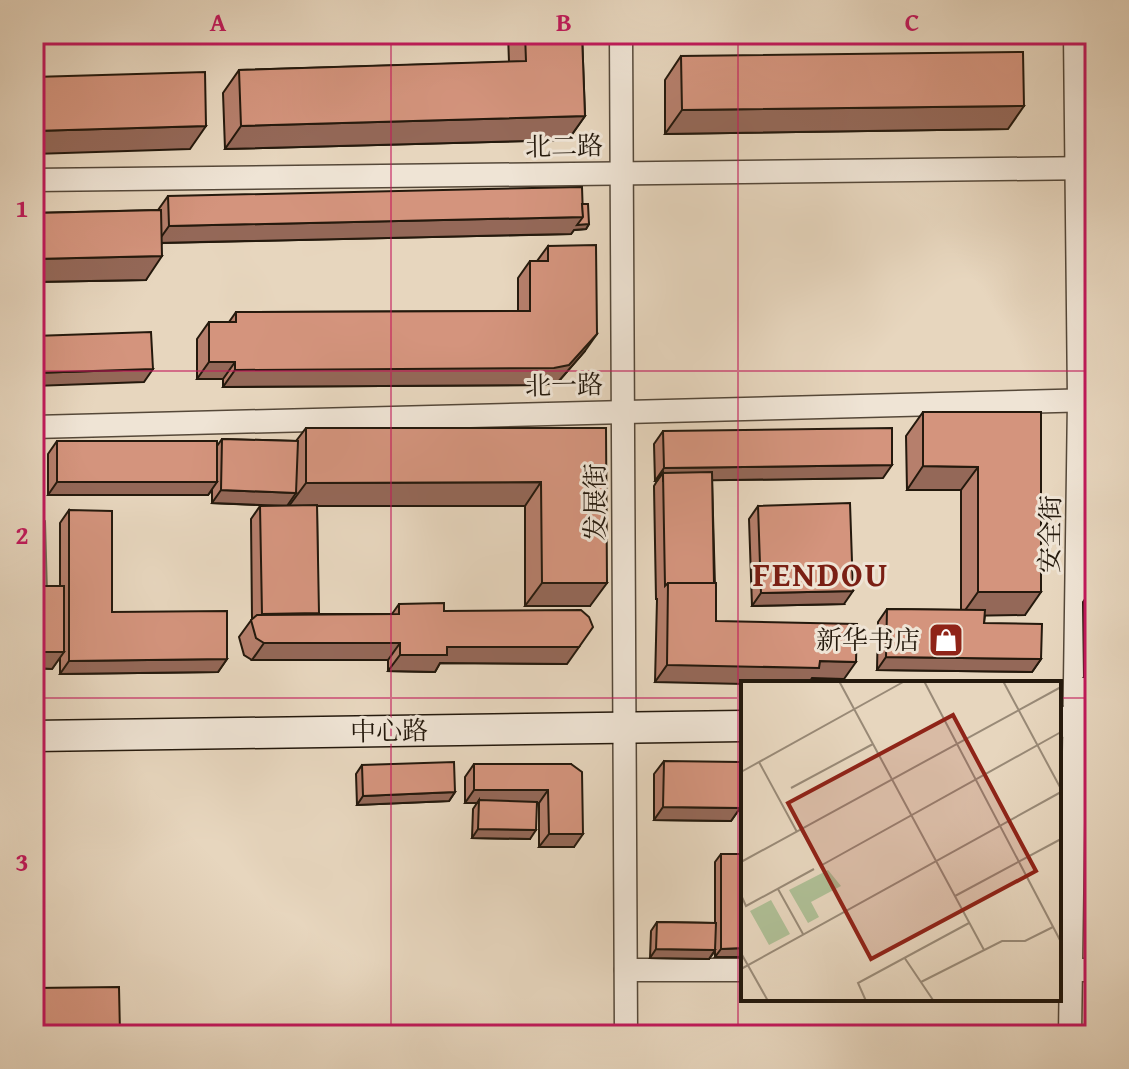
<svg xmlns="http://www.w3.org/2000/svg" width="1129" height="1069" viewBox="0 0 1129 1069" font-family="'Gentium Book Plus','Noto Serif SC',serif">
<rect width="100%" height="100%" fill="#e7d6be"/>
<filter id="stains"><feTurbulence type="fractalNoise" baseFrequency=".0025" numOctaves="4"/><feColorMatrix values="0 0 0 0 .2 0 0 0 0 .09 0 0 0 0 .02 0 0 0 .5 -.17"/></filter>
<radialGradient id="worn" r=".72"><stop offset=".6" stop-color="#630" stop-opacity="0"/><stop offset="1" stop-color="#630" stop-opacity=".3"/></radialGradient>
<path fill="#afbf96" stroke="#6a6c52" stroke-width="2" d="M34,519L45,521L47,593H34Z"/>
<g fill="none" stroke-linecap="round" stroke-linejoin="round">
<defs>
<g id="street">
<path d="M621,34L626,1035"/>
<path d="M34,180L1095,168"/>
<path d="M34,427L1095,400"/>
<path d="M626,970H743"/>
<path d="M1059,970H1095"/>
<path d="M1070,1035L1079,400L1075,34"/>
</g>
<g id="secondary">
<path d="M1059,722L1095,721"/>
<path d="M34,736L743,726"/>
</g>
</defs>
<use href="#street" stroke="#554839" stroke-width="25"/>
<use href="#secondary" stroke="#24190d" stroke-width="33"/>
<use href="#street" stroke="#efe4d5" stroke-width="22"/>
<use href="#secondary" stroke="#efe4d5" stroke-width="30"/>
</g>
<g fill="#b67f6c" stroke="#24190d" stroke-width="2">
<path d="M508,34H582L585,116L568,140L225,149L223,93L239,70L509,62Z"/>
<path d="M681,56L1008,129L665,134V80Z"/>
<path d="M168,196L582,204L589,224L586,229L574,230L571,234L162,243L146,280L34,282V213L158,210Z"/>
<path d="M548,246L585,351L558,382L542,385L223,387V379H197V339L209,322H229L236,312L518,311V278L530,261H537Z"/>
<path d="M1095,323V373H1092L1091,328Z"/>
<path d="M923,412H1041L1025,615H985L984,623L1041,659L1032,672L877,670L878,622L887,609L961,610V490H907L906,436Z"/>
<path d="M306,428H606L590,606H525V506H317L318,614H392L399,604L444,611L567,664L440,663L435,672L388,671V660H252L244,655L239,637L252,619L251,519L260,506H282L212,503V490L208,495H48V454L57,441L217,446L222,439L296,441Z"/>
<path d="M663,431L883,478L712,480L716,621L844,679L812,678L655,682L657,599H656L654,486L657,481H655L654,444Z"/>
<path d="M758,506L844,604L752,606L749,519Z"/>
<path d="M69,510L112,612L227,659L218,672L60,674V657L52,669L34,668V586H60V523Z"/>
<path d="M1092,589L1095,677H1084L1083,602Z"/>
<path d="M664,761L740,808L731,821L654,820V774Z"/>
<path d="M474,764H571L574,847H539V803H537L530,839L472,838L473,809L477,803H465V777Z"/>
<path d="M362,765L455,792L449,801L357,805L356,774Z"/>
<path d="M721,854H743V952L739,957H715V951L709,959L650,958L651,931L657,922L715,923V862Z"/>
<path d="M672,1025L966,1035H665Z"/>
</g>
<g fill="#946858" stroke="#24190d" stroke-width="2">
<path d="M34,41H44L34,54Z"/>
<path d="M1024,106L1008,129L665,134L682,110Z"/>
<path d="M585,116L568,140L225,149L241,126Z"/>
<path d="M206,126L190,149L34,154V131Z"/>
<path d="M583,217L589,224L586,229L574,230L571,234L157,243L169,226Z"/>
<path d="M162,256L146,280L34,282V259Z"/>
<path d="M597,334L585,351L558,382L542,385L223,387L235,370Z"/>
<path d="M209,362H235L223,379H197Z"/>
<path d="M153,369L144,382L34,386V373Z"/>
<path d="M892,465L883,478L663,481V473L657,481H655L664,468Z"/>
<path d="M923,466L978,467L961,490H907Z"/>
<path d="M57,482H217L208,495H48Z"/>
<path d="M541,482L525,506H289L306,483Z"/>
<path d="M221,490L296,493L287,506L212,503Z"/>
<path d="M542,583H607L590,606H525Z"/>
<path d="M853,591L844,604L752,606L761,593Z"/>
<path d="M978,592H1041L1025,615L961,616Z"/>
<path d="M264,643H400L388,660H252Z"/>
<path d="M447,647H579L567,664L440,663L435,672L388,671L400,655Z"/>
<path d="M34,652H64L52,669L34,668Z"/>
<path d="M886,657L1041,659L1032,672L877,670Z"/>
<path d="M227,659L218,672L60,674L69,661Z"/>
<path d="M820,661L856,662L844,679L812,678L809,683H743V684L655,682L667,665Z"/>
<path d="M1093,664H1095V677H1084Z"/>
<path d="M474,790H548L539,803H479V800L477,803H465Z"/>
<path d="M455,792L449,801L357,805L363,796Z"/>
<path d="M663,807L740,808L731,821L654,820Z"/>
<path d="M478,829L536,830L530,839L472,838Z"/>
<path d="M549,834H583L574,847H539Z"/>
<path d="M743,948V952L739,957H715L721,949Z"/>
<path d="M656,949L715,950L709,959L650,958Z"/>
</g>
<g fill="#d4947d" stroke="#24190d" stroke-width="2">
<path d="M34,34H43L44,41H34Z"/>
<path d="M525,34H582L585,116L241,126L239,70L526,61Z"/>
<path d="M1023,52L1024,106L682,110L681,56Z"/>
<path d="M205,72L206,126L34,131V77Z"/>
<path d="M582,187L583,217L169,226L168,196Z"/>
<path d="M582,204H588L589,224L577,225L583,217Z"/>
<path d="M161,210L162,256L34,259V213Z"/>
<path d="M596,245L597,334L569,365L554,368L235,370V362H209V322H236V312L530,311V261H548V246Z"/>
<path d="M151,332L153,369L34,373V336Z"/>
<path d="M923,412H1041V592H978V467L923,466Z"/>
<path d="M306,428H606L607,583H542L541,482L306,483Z"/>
<path d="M892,428V465L664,468L663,431Z"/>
<path d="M222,439L298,441L296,493L221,490Z"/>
<rect x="57" y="441" width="160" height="41"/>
<path d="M712,472L714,583H668L665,586L663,473Z"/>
<path d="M850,503L853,591L761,593L758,506Z"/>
<path d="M317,505L319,613L262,614L260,506Z"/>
<path d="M69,510L112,511V612L227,611V659L69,661Z"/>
<path d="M668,583H716V621L857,624L856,662L820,661L819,668L667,665Z"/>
<rect x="34" y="586" width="30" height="66"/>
<path d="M1095,588V664H1093L1092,589Z"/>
<path d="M444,603V611L581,610L589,617L593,627L579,647H447V655H400V643H264L256,638L251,620L257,615L399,614V604Z"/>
<path d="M887,609L985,610L984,623L1042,624L1041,659L886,657Z"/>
<path d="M664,761L740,762V808L663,807Z"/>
<path d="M454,762L455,792L363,796L362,765Z"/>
<path d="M474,764H571L582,772L583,834H549L548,790H474Z"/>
<path d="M479,800L537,802L536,830L478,829Z"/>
<path d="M721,854H743V948L721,949Z"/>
<path d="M657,922L716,923L715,950L656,949Z"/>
<path d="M119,987L120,1034L34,1035V988Z"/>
<path d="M672,1025L966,1035H672Z"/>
</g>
<path fill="none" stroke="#c2185b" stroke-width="2" stroke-opacity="0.55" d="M391,34V1035M738,34V1035M34,371H1095M34,698H743M1059,698H1095"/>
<defs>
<symbol id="shop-square" viewBox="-11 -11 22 22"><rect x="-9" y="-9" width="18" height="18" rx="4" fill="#8f2418" stroke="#efe4d5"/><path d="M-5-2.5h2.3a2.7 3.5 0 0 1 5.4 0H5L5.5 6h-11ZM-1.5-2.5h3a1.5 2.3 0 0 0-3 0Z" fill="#fff"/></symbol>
</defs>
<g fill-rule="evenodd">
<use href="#shop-square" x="926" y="620" width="40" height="40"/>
</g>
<g text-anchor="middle" stroke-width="6" stroke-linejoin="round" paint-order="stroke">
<g font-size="26" fill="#24190d" stroke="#efe4d5">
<text transform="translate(564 146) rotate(-1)" y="9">北二路</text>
<text transform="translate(564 385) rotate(-1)" y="9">北一路</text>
<text transform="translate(595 502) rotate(-90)" y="9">发展街</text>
<text transform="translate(1050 534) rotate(-89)" y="9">安全街</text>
<text transform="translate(389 731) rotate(-1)" y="9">中心路</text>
</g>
<g font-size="26" fill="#24190d" stroke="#efe4d5" text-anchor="end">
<text x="920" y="649">新华书店</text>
</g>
<g font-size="34" font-weight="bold" letter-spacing="2" fill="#7a1f14" stroke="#efe4d5">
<text x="821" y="586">FENDOU</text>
</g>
</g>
<g transform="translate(741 681)">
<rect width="320" height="320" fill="#e7d6be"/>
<path d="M87,189L100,205L70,221L78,236L67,242L48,209ZM30,219L49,253L28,264L9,230Z" fill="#afbf96"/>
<path fill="none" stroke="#998a77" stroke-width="2" d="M98,0L243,269M183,0L320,261M262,0L320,108M18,81L56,151M0,91L164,0M50,107L132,63M60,149L81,184L320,51M0,181L320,6M37,208L62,253M0,214L5,225L73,188M214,215L320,158M0,272L27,320M163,276L192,319M0,288L320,111M180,301L261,260H284L312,246M125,320L117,302L228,242"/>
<path fill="#8f2418" fill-opacity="0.15" stroke="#8f2418" stroke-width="4" d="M212,34L295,190L130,278L47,122Z"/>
<rect width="320" height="320" fill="none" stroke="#24190d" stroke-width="4"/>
</g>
<rect width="1129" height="1069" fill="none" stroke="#e7d6be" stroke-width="88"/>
<rect x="44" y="44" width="1041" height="981" fill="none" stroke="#c2185b" stroke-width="3"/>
<g font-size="26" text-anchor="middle" font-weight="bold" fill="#c2185b">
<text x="218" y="31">A</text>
<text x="564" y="31">B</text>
<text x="912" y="31">C</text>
<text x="22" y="217">1</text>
<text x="22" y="544">2</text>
<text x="22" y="871">3</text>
</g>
<rect width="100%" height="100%" filter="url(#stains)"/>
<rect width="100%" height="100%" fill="url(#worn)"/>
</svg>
